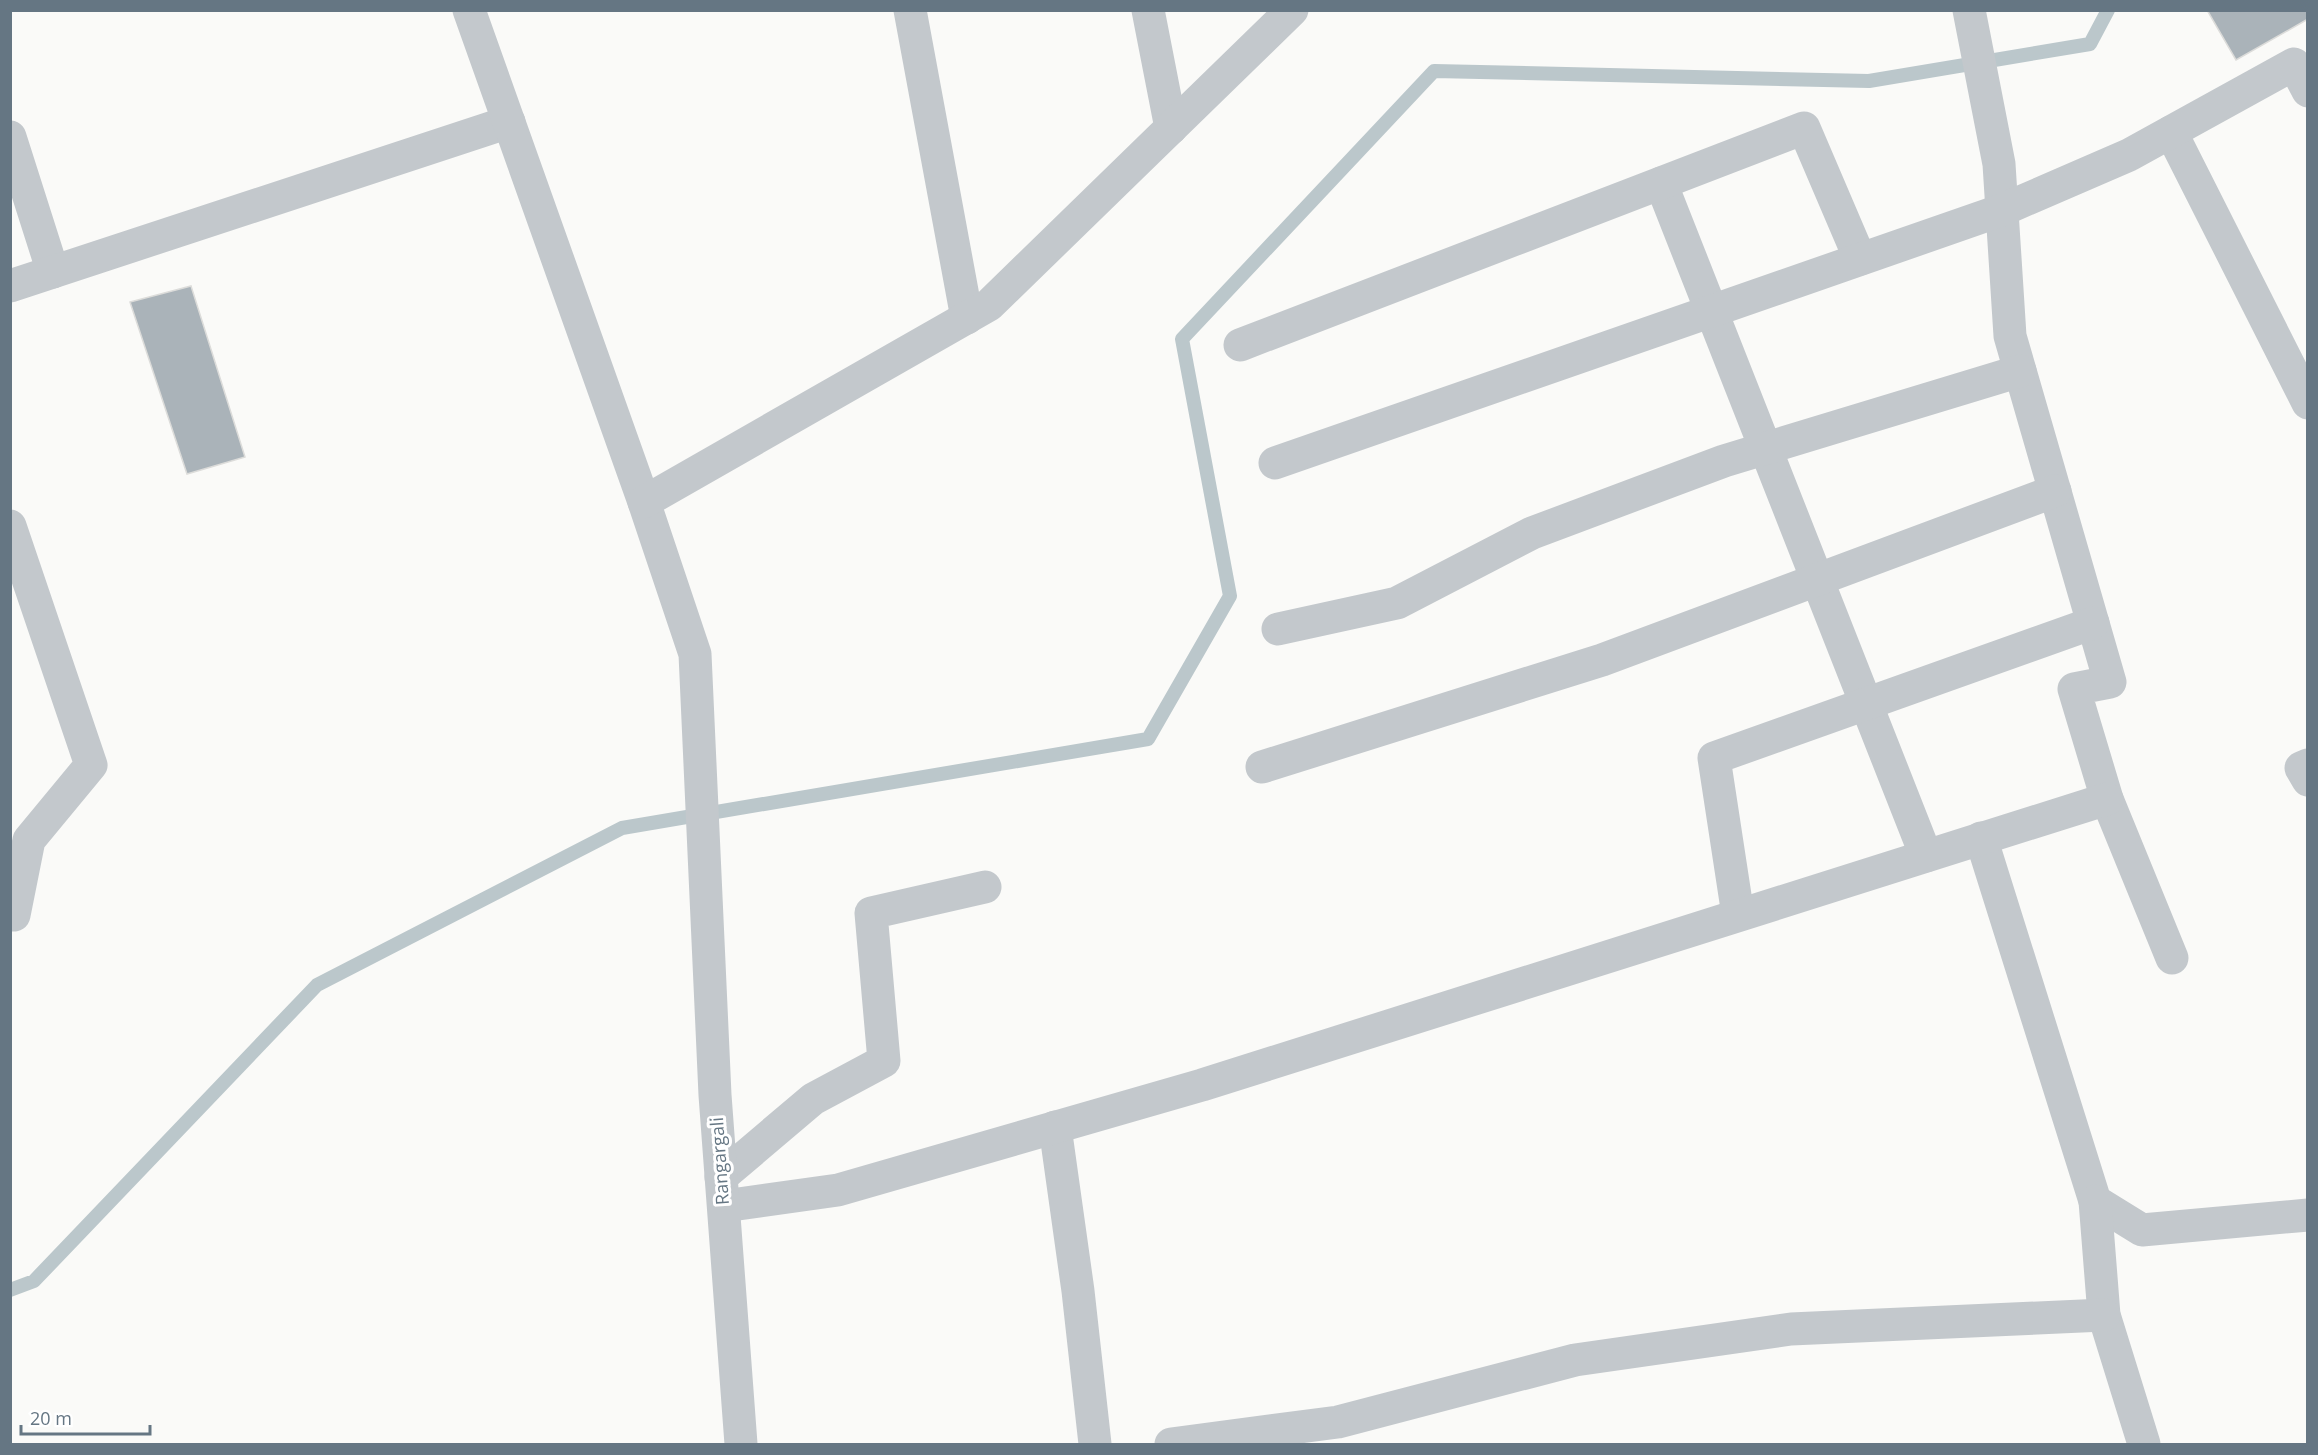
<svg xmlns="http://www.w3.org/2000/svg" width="2318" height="1455" viewBox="0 0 2318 1455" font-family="'Open Sans',sans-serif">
<rect width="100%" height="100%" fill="#fafaf8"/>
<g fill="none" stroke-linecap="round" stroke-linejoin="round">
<path stroke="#bbc7cb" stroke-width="14" d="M10,1290L34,1281L317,985L622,828L1148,739L1230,596L1182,339L1434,71L1869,81L2090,44L2108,10"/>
</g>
<g fill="#aab3b9" stroke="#dcdcda" stroke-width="1.5">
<path d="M2207,10H2308V19L2236,60Z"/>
<path d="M191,286L245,457L187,474L130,302Z"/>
</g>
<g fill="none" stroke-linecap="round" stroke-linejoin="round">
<g stroke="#c3c8cc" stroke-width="33">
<path d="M910,10L967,318"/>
<path d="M1148,10L1171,128"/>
<path d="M1969,10L1999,164L2010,336L2110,682L2074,689L2107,799L2172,958"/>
<path d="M2171,132L2308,403"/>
<path d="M10,137L53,272"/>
<path d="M1661,183L1926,856"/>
<path d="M10,286L509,122"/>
<path d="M1240,345L1804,128L1860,259"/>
<path d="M1275,463L2002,210L2129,155L2294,64L2308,91"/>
<path d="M10,526L91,765L29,840L14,915"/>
<path d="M1278,629L1397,603L1532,533L1724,461L2020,371"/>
<path d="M2308,765L2301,768L2308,780"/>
<path d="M1262,767L1602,660L2055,491"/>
<path d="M1981,838L2095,1201L2142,1230L2308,1215"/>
<path d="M1738,915L1714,758L2093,623"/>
<path d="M1055,1127L1078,1291L1095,1444"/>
<path d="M721,1177L813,1099L884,1061L871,913L985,887"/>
<path d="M2095,1201L2104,1315L2144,1444"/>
<path d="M724,1206L838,1190L1202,1085L2107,799"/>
<path d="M1171,1444L1338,1422L1575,1360L1791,1329L2104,1315"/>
</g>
<g stroke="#c3c8cc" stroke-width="33">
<path d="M469,10L644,502L695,654L715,1095L741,1444"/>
<path d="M644,502L989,305L1292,10"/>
</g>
</g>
<g text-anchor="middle" stroke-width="6" stroke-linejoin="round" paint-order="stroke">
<g font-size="18" fill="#657683" stroke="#fff">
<text transform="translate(720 1161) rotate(-94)" y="6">Rangargali</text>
</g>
</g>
<rect width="2318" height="1455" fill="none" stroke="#657683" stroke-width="24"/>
<path d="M21 1425v9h129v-9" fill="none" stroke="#657683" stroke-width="3"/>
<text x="30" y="1425" font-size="18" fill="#657683" stroke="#ffffff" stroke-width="4.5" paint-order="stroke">20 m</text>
</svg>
